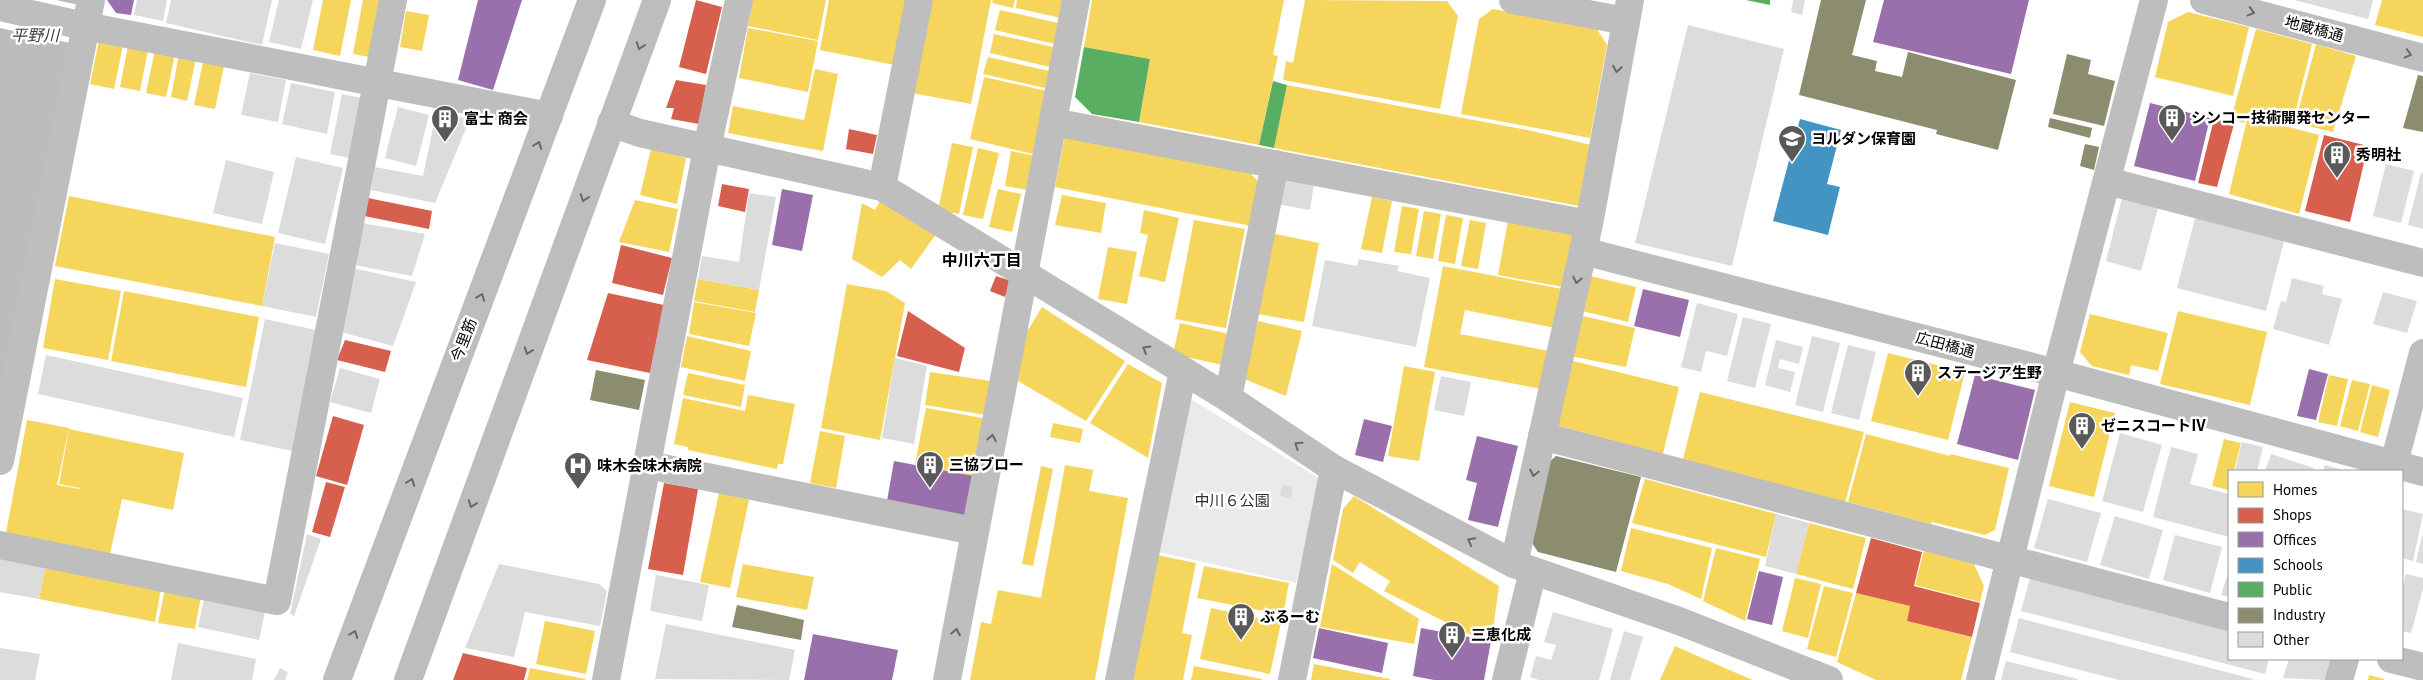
<svg xmlns="http://www.w3.org/2000/svg" width="2423" height="680" viewBox="0 0 2423 680" font-family="'PT Sans','Noto Sans JP',sans-serif">
<rect width="100%" height="100%" fill="#fff"/>
<path fill="#eaeaea" d="M1189,398L1320,479L1296,583L1154,551Z"/>
<path fill="#bcbcbc" d="M0,0H77L0,401Z"/>
<path fill="#fff" d="M0,0H56L79,5L70,43L0,28Z"/>
<g fill="#f6d55c">
<path d="M323,0H351L340,56L313,50Z"/>
<path d="M363,0H385L374,58L353,54Z"/>
<path d="M753,0H826L818,40L748,26Z"/>
<path d="M829,0H912L899,66L820,50Z"/>
<path d="M930,0H991L971,104L912,93Z"/>
<path d="M993,0H1015L1013,8L992,3Z"/>
<path d="M1017,0H1065L1061,18L1016,8Z"/>
<path d="M1092,0H1284L1273,55L1278,56L1259,145L1139,122L1150,59L1084,47Z"/>
<path d="M1305,0L1447,1L1458,16L1440,109L1283,80L1286,61L1293,63Z"/>
<path d="M2382,0H2423V37L2375,25Z"/>
<path d="M1493,9L1597,29L1607,45L1590,138L1461,114L1479,19Z"/>
<path d="M1000,10L1063,24L1059,45L995,30Z"/>
<path d="M406,11L429,15L422,51L400,47Z"/>
<path d="M2188,12L2249,27L2233,96L2155,77L2168,22Z"/>
<path d="M748,28L818,41L808,92L739,78Z"/>
<path d="M2256,29L2312,44L2293,122L2248,112L2244,123L2231,119Z"/>
<path d="M994,34L1062,49L1058,69L990,53Z"/>
<path d="M99,40L123,45L114,89L90,84Z"/>
<path d="M129,41L149,45L140,91L120,87Z"/>
<path d="M2316,44L2356,56L2333,132L2295,123Z"/>
<path d="M156,45L176,49L166,97L146,93Z"/>
<path d="M179,54L196,58L187,101L171,97Z"/>
<path d="M988,57L1058,73L1054,90L983,74Z"/>
<path d="M203,62L224,66L215,109L194,105Z"/>
<path d="M815,69L838,74L823,151L728,133L733,106L804,120Z"/>
<path d="M984,77L1056,93L1041,156L970,139Z"/>
<path d="M1287,85L1528,130L1591,145L1579,206L1274,148Z"/>
<path d="M2248,116L2319,135L2299,214L2229,194Z"/>
<path d="M1065,134L1248,171L1260,183L1251,226L1055,187Z"/>
<path d="M952,143L973,147L959,214L938,210Z"/>
<path d="M978,148L999,153L983,219L963,215Z"/>
<path d="M651,149L686,158L677,204L640,195Z"/>
<path d="M1011,151L1041,157L1034,191L1005,186Z"/>
<path d="M998,189L1021,194L1012,232L989,227Z"/>
<path d="M1062,195L1106,203L1101,233L1055,225Z"/>
<path d="M69,196L275,237L262,306L55,266Z"/>
<path d="M1372,197L1392,201L1382,253L1361,249Z"/>
<path d="M882,198L936,234L911,269L900,260L882,277L852,259L862,203L875,210Z"/>
<path d="M635,200L678,209L669,252L619,242Z"/>
<path d="M1402,206L1419,209L1411,254L1394,252Z"/>
<path d="M1144,210L1179,218L1165,282L1139,276L1148,235L1140,233Z"/>
<path d="M1424,211L1441,214L1433,259L1416,256Z"/>
<path d="M1446,215L1463,218L1455,264L1438,261Z"/>
<path d="M1194,220L1245,229L1226,328L1175,319Z"/>
<path d="M1470,220L1486,223L1478,269L1461,266Z"/>
<path d="M1508,221L1574,233L1563,287L1498,275Z"/>
<path d="M1271,233L1319,243L1304,322L1257,314Z"/>
<path d="M1108,247L1137,252L1127,304L1098,299Z"/>
<path d="M1443,266L1562,289L1555,328L1465,310L1460,334L1549,351L1542,389L1424,367Z"/>
<path d="M1586,275L1636,287L1628,322L1578,310Z"/>
<path d="M55,279L121,291L108,360L43,348Z"/>
<path d="M698,279L759,290L755,312L694,301Z"/>
<path d="M847,284L886,291L905,303L880,440L821,428Z"/>
<path d="M124,291L259,317L246,387L111,361Z"/>
<path d="M694,302L756,313L749,346L689,334Z"/>
<path d="M1042,307L1125,361L1086,421L1018,381L1025,335Z"/>
<path d="M2178,311L2267,332L2250,405L2160,384Z"/>
<path d="M2090,314L2168,333L2158,371L2131,365L2129,375L2092,366L2080,352Z"/>
<path d="M1579,315L1635,328L1626,367L1570,356Z"/>
<path d="M1258,321L1302,331L1286,396L1244,379Z"/>
<path d="M1180,323L1234,335L1227,366L1173,354Z"/>
<path d="M687,336L751,351L745,381L681,367Z"/>
<path d="M1888,353L1965,372L1948,440L1871,421Z"/>
<path d="M1569,360L1679,387L1663,454L1555,425Z"/>
<path d="M1128,364L1162,383L1148,458L1090,423Z"/>
<path d="M1404,366L1435,372L1419,461L1388,456Z"/>
<path d="M930,372L991,381L986,415L925,405Z"/>
<path d="M688,373L745,385L741,407L683,395Z"/>
<path d="M2329,375L2348,379L2337,426L2318,422Z"/>
<path d="M2352,380L2370,384L2358,431L2340,426Z"/>
<path d="M2372,385L2390,390L2378,437L2360,432Z"/>
<path d="M1700,392L1864,432L1845,503L1683,459Z"/>
<path d="M748,395L795,404L783,464H778L777,469L688,450V447L674,444L683,398L745,411Z"/>
<path d="M2070,402L2115,413L2094,497L2049,486Z"/>
<path d="M926,408L988,419L977,477L915,464Z"/>
<path d="M27,420L69,428L57,485L80,489V488L59,484L69,429L184,453L173,510L122,499L110,554L6,533Z"/>
<path d="M1053,423L1083,429L1080,443L1050,437Z"/>
<path d="M820,431L845,436L836,488L810,483Z"/>
<path d="M1866,434L1950,456V454L2009,468L1995,530L1985,535L1932,522L1931,524L1848,502Z"/>
<path d="M2224,439L2241,443L2234,471H2229V490L2212,486Z"/>
<path d="M1065,465L1093,470L1089,491L1128,498L1095,680H970L981,622L991,624L998,590L1041,598Z"/>
<path d="M1041,466L1053,469L1033,566L1022,564Z"/>
<path d="M1645,479L1776,514L1766,557L1632,523Z"/>
<path d="M719,493L749,500L730,588L700,582Z"/>
<path d="M1354,496L1499,586L1492,637L1473,636L1384,591L1390,581L1360,562L1353,573L1333,560L1343,509Z"/>
<path d="M1809,523L1866,538L1853,589L1796,574Z"/>
<path d="M1631,528L1712,548L1701,599L1668,584L1621,571Z"/>
<path d="M1716,548L1760,559L1745,621L1703,601Z"/>
<path d="M1924,550L1974,564L1984,586L1980,602L1915,585Z"/>
<path d="M1152,554L1196,563L1182,633L1192,635L1183,680H1127Z"/>
<path d="M47,561L162,583L155,622L39,599Z"/>
<path d="M743,564L814,577L807,610L736,597Z"/>
<path d="M1332,564L1419,619L1414,644L1320,627Z"/>
<path d="M1204,566L1289,583L1283,615L1197,598Z"/>
<path d="M1795,578L1821,584L1808,638L1782,631Z"/>
<path d="M166,584L202,591L195,629L158,623Z"/>
<path d="M1824,586L1853,593L1836,657L1807,649Z"/>
<path d="M1856,593L1910,606L1907,621L1972,637L1961,680H1876L1837,662Z"/>
<path d="M1211,608L1281,623L1270,674L1200,659Z"/>
<path d="M545,621L595,631L586,674L536,664Z"/>
<path d="M1675,646L1727,669L1753,680H1660Z"/>
<path d="M1314,664L1390,679V680H1311Z"/>
<path d="M1194,666L1262,679V680H1191Z"/>
<path d="M530,668L585,679V680H527Z"/>
<path d="M2369,675L2384,679V680H2368Z"/>
</g>
<g fill="#d6604d">
<path d="M696,0L722,7L706,74L679,67Z"/>
<path d="M676,80L706,85L699,124L671,119L674,108H666Z"/>
<path d="M2214,119L2234,124L2217,187L2198,183Z"/>
<path d="M849,129L877,135L873,154L846,149Z"/>
<path d="M2324,135L2368,146L2350,222L2305,211Z"/>
<path d="M722,184L749,189L745,212L718,206Z"/>
<path d="M368,198L432,211L429,229L364,216Z"/>
<path d="M621,245L672,258L663,295L612,283Z"/>
<path d="M996,276L1011,281L1005,297L990,291Z"/>
<path d="M608,293L664,305L650,373L587,360Z"/>
<path d="M908,311L965,348L959,372L897,356Z"/>
<path d="M345,340L391,351L385,372L337,360Z"/>
<path d="M333,416L364,425L347,485L316,476Z"/>
<path d="M326,482L345,487L330,537L312,532Z"/>
<path d="M664,483L698,489L683,575L648,569Z"/>
<path d="M1871,538L1922,552L1914,586L1980,603L1972,637L1907,621L1910,606L1856,593Z"/>
<path d="M463,653L527,668L524,680H453Z"/>
</g>
<g fill="#9970ab">
<path d="M107,0H134L131,15L116,13Z"/>
<path d="M478,0H522L493,90L458,80Z"/>
<path d="M1884,0H2029L2011,74L1873,42Z"/>
<path d="M2150,103L2210,118L2195,181L2134,166Z"/>
<path d="M782,189L813,195L802,251L772,245Z"/>
<path d="M1643,289L1689,300L1680,337L1634,326Z"/>
<path d="M2309,369L2328,374L2316,420L2297,416Z"/>
<path d="M1975,375L2035,390L2018,460L1957,444Z"/>
<path d="M1364,419L1392,426L1383,462L1355,455Z"/>
<path d="M1477,436L1518,446L1498,527L1468,520L1477,483L1466,480Z"/>
<path d="M894,461L974,476L966,517L887,501Z"/>
<path d="M1759,571L1783,577L1772,625L1747,619Z"/>
<path d="M1319,628L1388,643L1382,673L1313,658Z"/>
<path d="M1421,628L1491,641L1484,680H1434L1413,676Z"/>
<path d="M813,634L898,650L892,680H804Z"/>
</g>
<path fill="#4393c3" d="M1800,119L1841,130L1827,184L1840,187L1828,235L1773,221Z"/>
<g fill="#5aae61">
<path d="M1746,0H1770V5Z"/>
<path d="M1084,47L1150,59L1139,122L1092,114L1075,97Z"/>
<path d="M1273,81L1287,85L1274,148L1259,145Z"/>
</g>
<g fill="#8c8c6e">
<path d="M1821,0H1866L1852,55L1877,61L1875,71L1902,77L1908,52L2016,80L1998,150L1936,134L1937,130L1799,95Z"/>
<path d="M2067,54L2091,60L2088,74L2115,81L2104,126L2053,114Z"/>
<path d="M2418,75L2423,76V132L2403,128Z"/>
<path d="M2050,118L2092,128L2090,138L2048,127Z"/>
<path d="M2085,144L2099,147L2094,170L2080,166Z"/>
<path d="M596,370L645,380L639,410L590,400Z"/>
<path d="M1556,456L1641,477L1616,572L1538,552L1530,540L1547,464Z"/>
<path d="M737,605L804,620L801,640L732,627Z"/>
</g>
<g fill="#dcdcdc">
<path d="M137,0H167L163,21L134,15Z"/>
<path d="M171,0H272L262,45L166,23Z"/>
<path d="M279,0H313L301,49L269,42Z"/>
<path d="M1793,0H1805L1802,15L1791,12Z"/>
<path d="M2294,0H2373L2368,19Z"/>
<path d="M1688,25L1784,49L1732,266L1635,243Z"/>
<path d="M250,73L286,80L278,122L241,115Z"/>
<path d="M291,83L335,92L327,134L282,124Z"/>
<path d="M342,94L362,98L349,158L330,154Z"/>
<path d="M398,107L429,115L416,166L385,158Z"/>
<path d="M436,113L470,119L435,203L371,190L375,167L423,176Z"/>
<path d="M296,157L343,168L325,244L278,233Z"/>
<path d="M226,160L274,172L262,224L213,213Z"/>
<path d="M2386,164L2414,171L2401,223L2373,216Z"/>
<path d="M2421,173H2423V229L2408,225Z"/>
<path d="M1281,178L1314,184L1310,210L1276,204Z"/>
<path d="M749,193L776,197L759,290L698,279L702,256L739,262Z"/>
<path d="M2122,198L2158,208L2141,271L2106,261Z"/>
<path d="M2195,218L2284,241L2266,311L2177,288Z"/>
<path d="M362,223L425,234L412,276L354,265Z"/>
<path d="M275,243L329,254L316,317L262,306Z"/>
<path d="M1359,259L1399,266L1397,271L1430,278L1416,347L1312,326L1325,260L1357,266Z"/>
<path d="M352,268L416,282L393,346L341,332Z"/>
<path d="M2292,278L2324,286L2322,294L2342,299L2329,345L2273,329L2281,301L2286,302Z"/>
<path d="M2383,292L2417,301L2407,333L2373,324Z"/>
<path d="M1697,303L1738,314L1727,356L1706,351L1701,372L1681,367Z"/>
<path d="M1743,317L1771,324L1755,388L1727,381Z"/>
<path d="M265,319L321,331L297,452L240,440Z"/>
<path d="M1812,336L1840,343L1823,412L1795,405Z"/>
<path d="M1776,340L1803,347L1799,364L1780,359L1778,368L1795,372L1790,392L1765,385Z"/>
<path d="M1848,345L1876,352L1859,420L1831,413Z"/>
<path d="M46,355L243,398L234,437L38,394Z"/>
<path d="M895,358L927,366L914,444L882,438Z"/>
<path d="M340,368L380,379L371,413L330,402Z"/>
<path d="M1441,376L1471,382L1464,416L1434,410Z"/>
<path d="M2120,433L2162,445L2143,512L2102,501Z"/>
<path d="M2242,442L2263,447L2257,471H2235Z"/>
<path d="M2171,447L2198,454L2190,484L2229,494V537L2153,517Z"/>
<path d="M2271,454L2314,468L2313,471H2265Z"/>
<path d="M2325,465L2346,471H2323Z"/>
<path d="M1282,485L1293,487L1291,499L1280,496Z"/>
<path d="M2048,499L2101,513L2087,562L2034,548Z"/>
<path d="M2402,509L2423,514L2413,561L2402,558Z"/>
<path d="M1776,514L1809,523L1796,574L1765,566Z"/>
<path d="M2115,516L2163,530L2149,579L2100,565Z"/>
<path d="M307,534L321,539L294,616L290,614Z"/>
<path d="M2175,535L2222,547L2210,593L2163,580Z"/>
<path d="M2422,536H2423V564L2416,562Z"/>
<path d="M0,551L47,561L39,599L0,592Z"/>
<path d="M499,564L599,584L607,591L600,626L525,612L514,657L465,648Z"/>
<path d="M2229,570V597L2221,595Z"/>
<path d="M2406,574L2423,578V589L2411,633L2402,631V589Z"/>
<path d="M656,575L709,585L702,621L650,611Z"/>
<path d="M2030,578L2229,630V659H2269L2265,674L2021,611Z"/>
<path d="M205,594L266,607L259,640L198,627Z"/>
<path d="M1553,612L1613,629L1599,680H1539L1530,677L1536,656L1551,660L1556,645L1544,642Z"/>
<path d="M2019,618L2253,679V680H2119L2010,652Z"/>
<path d="M666,624L795,650L789,680L655,679Z"/>
<path d="M1624,631L1643,637L1630,680H1610Z"/>
<path d="M178,643L256,659L252,680H171Z"/>
<path d="M0,648L40,654L35,680H0Z"/>
<path d="M2289,659H2334L2329,680L2283,678Z"/>
<path d="M2006,661L2078,679V680H2001Z"/>
<path d="M280,668L288,672L285,680H274Z"/>
</g>
<g fill="none" stroke-linecap="round" stroke-linejoin="round">
<g stroke="#bebebe" stroke-width="28">
<path d="M1513,0L1626,21"/>
<path d="M2204,0L2423,58"/>
<path d="M0,7L75,24L549,116"/>
<path d="M1053,122L1589,224"/>
<path d="M611,123L640,133L882,187L1228,398L1334,469L1514,564L1679,621L1829,680"/>
<path d="M2107,181L2423,263"/>
<path d="M882,187L919,0"/>
<path d="M1583,251L2056,373L2423,472"/>
<path d="M1228,398L1275,164"/>
<path d="M1542,436L2229,617"/>
<path d="M0,461L91,0"/>
<path d="M648,465L974,531"/>
<path d="M2392,471L2423,353"/>
<path d="M0,545L277,601L393,0"/>
<path d="M1514,564L1589,224L1630,0"/>
<path d="M2391,659L2423,667"/>
<path d="M606,680L707,148L739,0"/>
<path d="M947,680L1076,0"/>
<path d="M1119,680L1183,371"/>
<path d="M1292,680L1334,469"/>
<path d="M1506,680L1533,571"/>
<path d="M1980,680L2056,373L2154,0"/>
<path d="M2339,680L2345,659"/>
</g>
<g stroke="#bdbdbd" stroke-width="28">
<path d="M337,680L592,0"/>
<path d="M408,680L657,0"/>
</g>
</g>
<defs><path id="oneway-chevron" d="M-2-3.5L2.5 0L-2 3.5" fill="none" stroke-width="1.6" stroke-linecap="round" stroke-linejoin="round" transform="scale(1.25)"/></defs>
<g stroke="#686868">
<use href="#oneway-chevron" transform="translate(2251 12) rotate(15)"/>
<use href="#oneway-chevron" transform="translate(640 46) rotate(110)"/>
<use href="#oneway-chevron" transform="translate(2408 54) rotate(15)"/>
<use href="#oneway-chevron" transform="translate(1617 69) rotate(100)"/>
<use href="#oneway-chevron" transform="translate(538 145) rotate(-69)"/>
<use href="#oneway-chevron" transform="translate(584 198) rotate(110)"/>
<use href="#oneway-chevron" transform="translate(1577 280) rotate(102)"/>
<use href="#oneway-chevron" transform="translate(481 297) rotate(-69)"/>
<use href="#oneway-chevron" transform="translate(1146 349) rotate(-149)"/>
<use href="#oneway-chevron" transform="translate(528 351) rotate(110)"/>
<use href="#oneway-chevron" transform="translate(992 438) rotate(-79)"/>
<use href="#oneway-chevron" transform="translate(1298 445) rotate(-146)"/>
<use href="#oneway-chevron" transform="translate(1534 473) rotate(103)"/>
<use href="#oneway-chevron" transform="translate(411 482) rotate(-69)"/>
<use href="#oneway-chevron" transform="translate(472 504) rotate(110)"/>
<use href="#oneway-chevron" transform="translate(1471 541) rotate(-152)"/>
<use href="#oneway-chevron" transform="translate(956 632) rotate(-79)"/>
<use href="#oneway-chevron" transform="translate(354 634) rotate(-69)"/>
</g>
<defs>
<symbol id="building-pin" viewBox="-11 -11 22 30"><path d="M0 17L-7.5 6A9.5 9.5 0 1 1 7.5 6Z" fill="#595959" stroke="#fff"/><path d="M-4-6H4V6H1V3H-1V6H-4ZM-2.5-4.3h1.7v1.8h-1.7ZM.8-4.3h1.7v1.8H.8ZM-2.5-1h1.7V.8h-1.7ZM.8-1h1.7V.8H.8Z" fill="#fff"/></symbol>
<symbol id="school-pin" viewBox="-11 -11 22 30"><path d="M0 17L-7.5 6A9.5 9.5 0 1 1 7.5 6Z" fill="#595959" stroke="#fff"/><path d="M0-5L7-2L0 1L-7-2ZM-4 1L0 2.5L4 1V4Q0 6-4 4Z" fill="#fff"/></symbol>
<symbol id="hospital-pin" viewBox="-11 -11 22 30"><path d="M0 17L-7.5 6A9.5 9.5 0 1 1 7.5 6Z" fill="#595959" stroke="#fff"/><path d="M-5-5h3v3.5h4V-5h3V5h-3V1.5h-4V5h-3Z" fill="#fff"/></symbol>
</defs>
<g fill-rule="evenodd">
<use href="#building-pin" x="2156" y="102" width="32" height="43"/>
<use href="#building-pin" x="429" y="103" width="32" height="43"/>
<use href="#school-pin" x="1776" y="123" width="32" height="43"/>
<use href="#building-pin" x="2321" y="139" width="32" height="43"/>
<use href="#building-pin" x="1902" y="357" width="32" height="43"/>
<use href="#building-pin" x="2066" y="410" width="32" height="43"/>
<use href="#building-pin" x="914" y="449" width="32" height="43"/>
<use href="#hospital-pin" x="562" y="450" width="32" height="43"/>
<use href="#building-pin" x="1225" y="601" width="32" height="43"/>
<use href="#building-pin" x="1436" y="619" width="32" height="43"/>
</g>
<g text-anchor="middle" stroke-width="5" stroke-linejoin="round" paint-order="stroke">
<g font-size="15" fill="#000" stroke="#fff">
<text transform="translate(2314 29) rotate(15)" y="5">地蔵橋通</text>
<text transform="translate(464 340) rotate(-69)" y="5">今里筋</text>
<text transform="translate(1945 345) rotate(15)" y="5">広田橋通</text>
</g>
<g font-size="15" font-weight="bold" fill="#000" stroke="#fff" text-anchor="start">
<text x="2191" y="123">シンコー技術開発センター</text>
<text x="464" y="124">富士 商会</text>
<text x="1811" y="144">ヨルダン保育園</text>
<text x="2356" y="160">秀明社</text>
<text x="1937" y="378">ステージア生野</text>
<text x="2101" y="431">ゼニスコートⅣ</text>
<text x="949" y="470">三協ブロー</text>
<text x="597" y="471">味木会味木病院</text>
<text x="1260" y="622">ぶるーむ</text>
<text x="1471" y="640">三恵化成</text>
</g>
<g font-size="15" fill="#2f2f2f" stroke="#fff">
<text x="1232" y="506">中川６公園</text>
</g>
<g font-size="16" font-style="italic" fill="#404040" stroke="#fff">
<text x="35" y="41">平野川</text>
</g>
<g font-size="16" font-weight="bold" fill="#000" stroke="#fff">
<text x="982" y="266">中川六丁目</text>
</g>
</g>
<rect x="2228" y="470" width="175" height="190" fill="#ffffff" stroke="#999999"/>
<rect x="2238" y="482" width="25" height="15" fill="#f6d55c" stroke="#999999"/>
<text x="2273" y="495" font-size="15" fill="#000000">Homes</text>
<rect x="2238" y="508" width="25" height="15" fill="#d6604d" stroke="#999999"/>
<text x="2273" y="520" font-size="15" fill="#000000">Shops</text>
<rect x="2238" y="532" width="25" height="15" fill="#9970ab" stroke="#999999"/>
<text x="2273" y="545" font-size="15" fill="#000000">Offices</text>
<rect x="2238" y="558" width="25" height="15" fill="#4393c3" stroke="#999999"/>
<text x="2273" y="570" font-size="15" fill="#000000">Schools</text>
<rect x="2238" y="582" width="25" height="15" fill="#5aae61" stroke="#999999"/>
<text x="2273" y="595" font-size="15" fill="#000000">Public</text>
<rect x="2238" y="608" width="25" height="15" fill="#8c8c6e" stroke="#999999"/>
<text x="2273" y="620" font-size="15" fill="#000000">Industry</text>
<rect x="2238" y="632" width="25" height="15" fill="#dcdcdc" stroke="#999999"/>
<text x="2273" y="645" font-size="15" fill="#000000">Other</text>
</svg>
